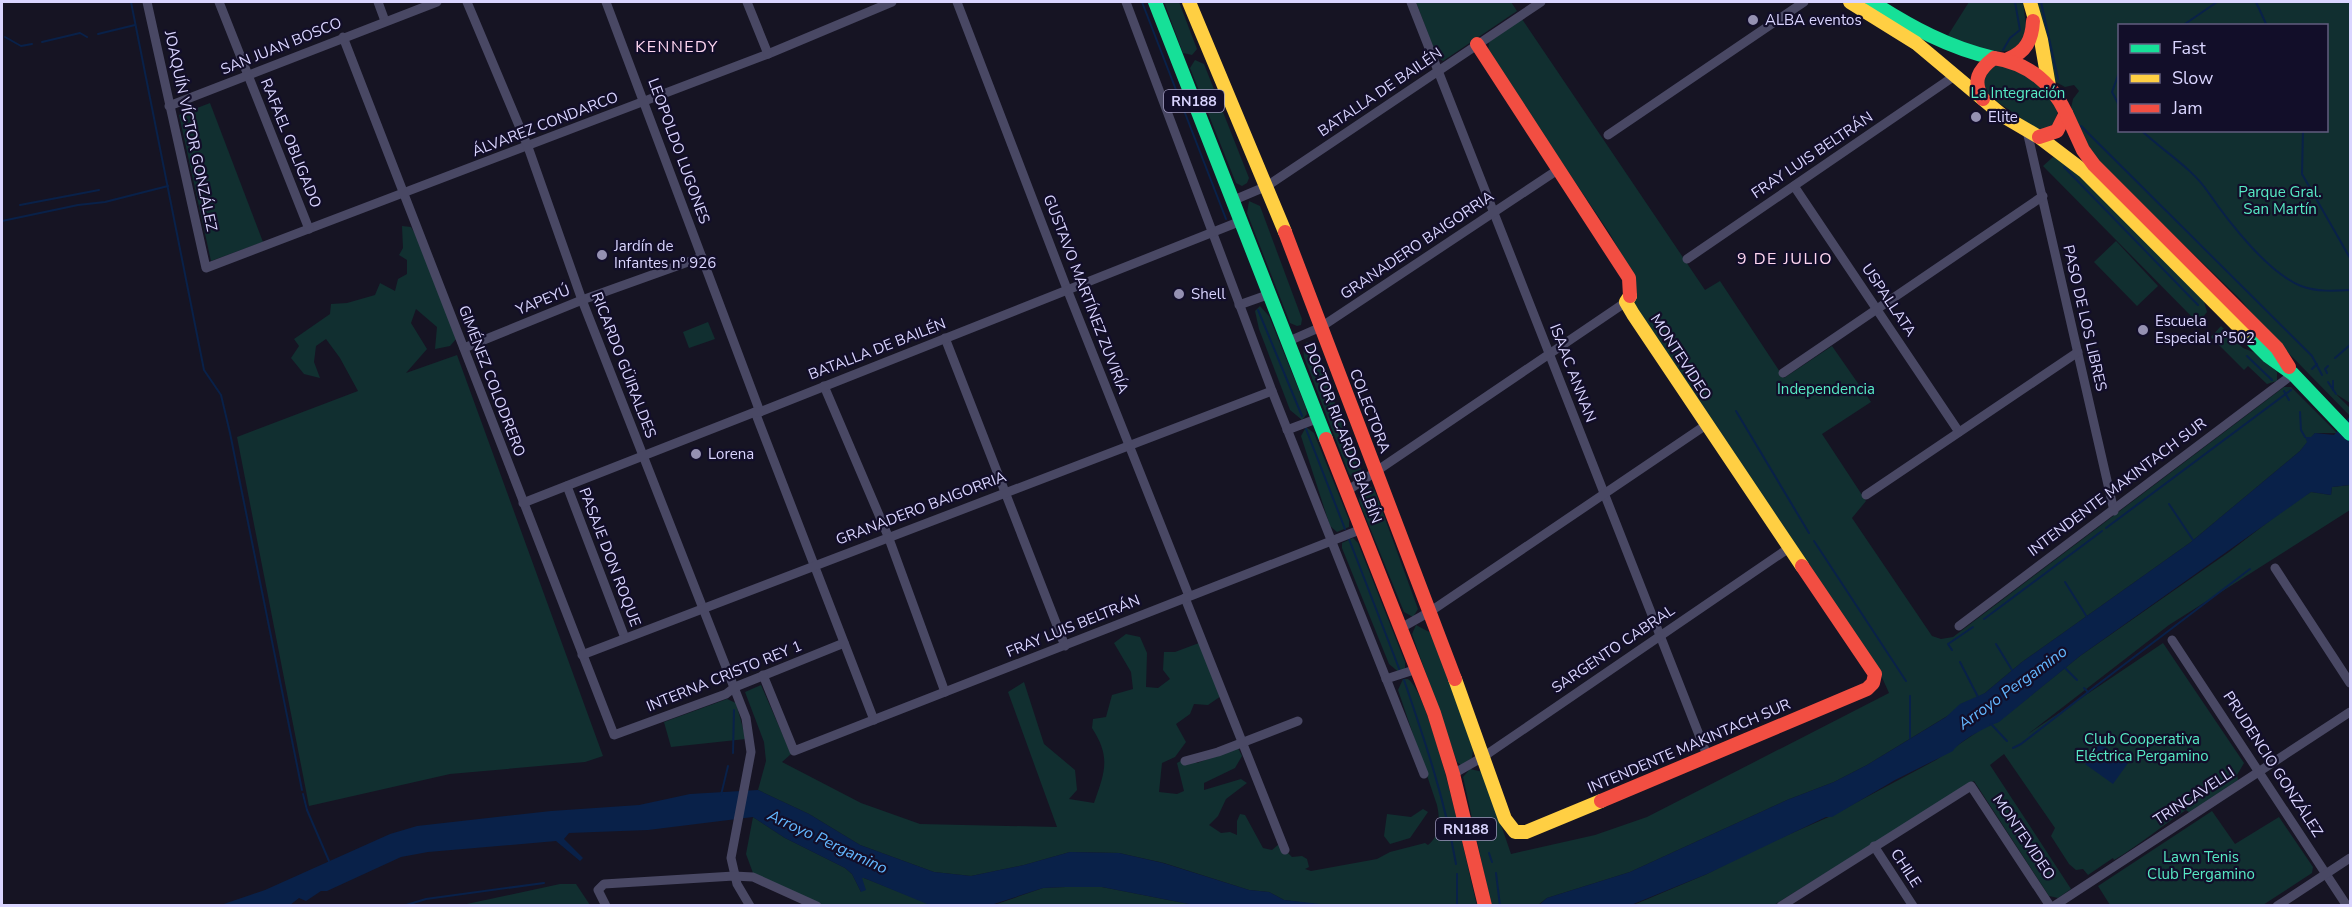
<svg xmlns="http://www.w3.org/2000/svg" width="2352" height="907" viewBox="0 0 2352 907" font-family="'Nunito Sans',sans-serif">
<rect width="100%" height="100%" fill="#161423"/>
<g fill="#112f30" fill-rule="evenodd">
<path d="M1164,2H1179L1197,49L1192,55L1183,53Z"/>
<path d="M1416,2H1511L1517,11L1443,61L1437,57Z"/>
<path d="M1969,2H2023L2027,33L2019,48C1995,57 1969,46 1945,40Z"/>
<path d="M2034,2H2350V403L2336,394L2350,408V416L2264,328L2240,299L2093,157L2071,108L2073,99L2079,91L2074,85L2065,87L2054,81ZM2120,26H2326V130H2120Z"/>
<path d="M1522,19L1705,290L1720,281L1784,378L1832,346L1871,402L1822,434L1866,501L1852,518L1932,636L1941,639L1953,637L2284,387H2291L2337,433H2315L2300,451L2191,542L2022,662L1985,693L1867,765L1834,782L1787,800L1630,872L1547,898L1538,905H1491L1463,777L1470,769L1483,772L1511,854L1595,835L1647,817L1889,693L1880,673L1794,548L1636,308L1629,268L1610,234L1488,52L1489,42Z"/>
<path d="M1195,60L1204,64L1249,178L1247,183L1242,186L1236,183L1190,68Z"/>
<path d="M1998,63C2027,73 2042,83 2058,111L2053,126L2042,130L2035,128L1989,96L1982,88L1981,74Z"/>
<path d="M210,103L263,242L211,261L179,115Z"/>
<path d="M2053,157L2068,162L2203,298L2207,312L2198,323L2043,166Z"/>
<path d="M1249,201L1260,206L1302,319L1301,325L1297,326L1290,323L1247,213Z"/>
<path d="M402,226L411,227L421,244L457,338L450,346L435,349L437,327L416,309L411,323L427,349L406,373L457,355L603,756L585,762L450,774L309,806L237,437L358,391L340,358L326,339L316,346L314,362L320,378L304,374L291,358L299,346L294,339L330,314L331,304L347,303L375,295L380,283L395,291L398,279L407,274V260L399,255L403,248Z"/>
<path d="M2116,241L2158,286L2137,306L2094,262Z"/>
<path d="M1260,306L1269,316L1306,408L1307,414L1302,420L1290,410L1259,329L1255,311Z"/>
<path d="M708,322L715,339L689,348L683,332Z"/>
<path d="M2221,326L2225,330L2221,334L2224,337L2228,334L2243,348L2261,355L2277,372V381L2267,384L2248,366L2244,370L2211,337Z"/>
<path d="M1307,342L1312,345L1361,469L1358,478H1353L1349,474L1304,357L1303,346Z"/>
<path d="M1306,427L1314,433L1349,520V527L1337,532L1330,526L1301,436Z"/>
<path d="M2350,485V510L2169,625L2028,734L2163,643L2244,763L2237,775L2238,780L2190,813L2186,810C2161,826 2140,845 2114,860L2113,858L2088,875L2083,869L2076,870L2069,864L2051,836L2055,828L2004,754L1990,765L2071,889L2058,898L2049,896L1974,781L1774,905L1631,906L1707,874L1747,853L1831,816L1936,760L1986,726L1999,721L2080,656L2229,552L2293,503L2311,492L2331,495L2332,487Z"/>
<path d="M1371,487L1375,491L1418,609L1413,617L1404,612L1359,501C1360,492 1363,489 1371,487Z"/>
<path d="M1353,538L1358,543L1405,662V670L1401,674L1389,664L1342,548V543Z"/>
<path d="M1416,625L1433,634L1473,750L1472,758L1461,765L1457,762L1412,634Z"/>
<path d="M1126,634L1140,637L1147,653L1146,687L1158,688L1170,679L1163,670L1164,652H1175L1199,643L1221,696L1208,705L1194,704L1190,714L1176,724L1186,742L1175,757L1162,763L1159,792L1177,794L1184,791L1177,763L1190,756L1197,763L1238,748L1242,756L1235,768L1204,783V790L1241,779L1247,783L1226,799L1218,816L1209,825L1221,833L1230,832L1237,835V821L1240,814L1245,815L1263,848L1272,850L1279,844L1292,857L1302,856L1307,859L1309,867L1305,869L1311,871L1377,859L1390,852L1425,843L1428,845C1441,835 1440,819 1437,805L1398,690L1403,679H1408C1433,698 1467,866 1477,905L1329,906L1284,900L1269,892L1249,890L1164,863L1119,853L1070,852L1024,865L971,876L934,872L860,845L809,814L758,790L766,761L764,742L745,692L761,685L791,754L782,762L861,803L920,824L1057,827L1008,692L1024,682L1044,744L1075,770L1077,790L1069,799L1094,803C1105,772 1111,757 1092,728L1093,719L1106,717L1112,695L1133,689L1131,672L1114,643Z"/>
<path d="M727,699L736,703L746,739L671,747L664,722Z"/>
<path d="M1423,809L1428,812L1410,838L1390,844L1384,836L1387,814L1411,817Z"/>
<path d="M2212,811L2235,844L2279,817L2313,867L2312,873L2263,905H2110L2098,886Z"/>
<path d="M753,817L785,838L845,868L852,874L861,892L862,878H864L932,905H823L753,873L746,854Z"/>
<path d="M560,884H576L590,905H462Z"/>
<path d="M1065,887H1102L1194,905L991,906L1043,888Z"/>
</g>
<g fill="#092149">
<path d="M2350,416V485L2332,487L2331,495L2311,492L2080,656L1999,722C1988,726 1959,741 1953,751L1895,780L1832,817H1826L1707,874L1631,905L1538,906L1547,898L1630,872L1787,800L1834,782L1867,765L1946,717L1960,704L1985,693L2022,662L2191,542L2300,451L2307,442L2305,437H2311L2315,433L2334,435Z"/>
<path d="M2100,743L2128,763L2113,784L2085,764Z"/>
<path d="M758,790L809,814L860,845L934,872L971,876L1024,865L1070,852L1119,853L1163,863L1249,890L1269,892L1284,900L1329,905H1194L1102,887H1065L1043,888L991,905L932,906L864,878H862L866,890L861,892L852,874L845,868L785,838L753,817L648,830L569,833L564,839L583,858L580,861L556,841L428,852L401,857L327,891H321L306,901L299,898L290,905L218,906L265,890L390,834L417,826L551,811L639,805L690,794Z"/>
</g>
<g fill="none" stroke-linecap="round" stroke-linejoin="round">
<g stroke="#092149" stroke-width="2">
<path d="M131,2L204,370L221,395L230,433L302,790"/>
<path d="M1142,2L1226,219"/>
<path d="M2041,2L2058,79"/>
<path d="M2256,2L2267,26"/>
<path d="M2182,26L2217,2"/>
<path d="M98,34L135,25"/>
<path d="M5,37L21,46L32,44"/>
<path d="M42,42L80,33L87,37"/>
<path d="M2003,50L2010,38L2020,30L2015,2"/>
<path d="M2120,70L2112,92L2120,107"/>
<path d="M2081,126L2312,356L2322,375"/>
<path d="M2141,130C2163,151 2192,168 2208,192C2228,221 2268,273 2301,286C2316,292 2335,291 2350,290"/>
<path d="M2303,130L2302,174L2350,258"/>
<path d="M2064,167L2198,305"/>
<path d="M20,205L99,190"/>
<path d="M2,221L78,205L105,202L168,186"/>
<path d="M1258,310L1302,416"/>
<path d="M2247,356L2272,380"/>
<path d="M2335,358L2350,345"/>
<path d="M2312,369L2317,364"/>
<path d="M2327,373L2325,369L2328,366"/>
<path d="M2333,381V390"/>
<path d="M2328,382L2336,394"/>
<path d="M2284,391L2289,400"/>
<path d="M1736,411L1809,533"/>
<path d="M2300,412L2301,430L2305,437"/>
<path d="M1306,429L1345,529"/>
<path d="M2169,504L2193,540"/>
<path d="M2106,528L2291,390"/>
<path d="M1349,539L1400,671"/>
<path d="M1814,541L1906,681"/>
<path d="M2065,582L2087,617"/>
<path d="M1984,619L2102,531"/>
<path d="M1996,644L2012,670"/>
<path d="M1952,650L1948,644L1973,627"/>
<path d="M1960,662L1978,697"/>
<path d="M2065,668L2077,680"/>
<path d="M1404,680C1425,741 1445,800 1456,864"/>
<path d="M2084,688L2088,692L2250,569"/>
<path d="M1910,696V738"/>
<path d="M1991,724L2007,741"/>
<path d="M2013,748L2021,744L2088,692"/>
<path d="M733,753L734,710"/>
<path d="M303,794L307,810L329,861"/>
<path d="M721,795L728,766"/>
<path d="M1489,853L1492,862"/>
<path d="M1496,873L1500,906"/>
<path d="M1457,874V906"/>
<path d="M403,906L426,899L544,883"/>
</g>
<g stroke="#494864" stroke-width="9">
<path d="M147,2L206,268L768,54L892,2"/>
<path d="M219,2L309,229"/>
<path d="M378,2L385,21"/>
<path d="M467,2L528,147L582,300L746,718L751,752L731,858L737,884L750,906"/>
<path d="M606,2L760,412"/>
<path d="M747,2L768,54"/>
<path d="M957,2L1067,289L1189,596"/>
<path d="M1126,2L1272,391L1424,774"/>
<path d="M1411,2L1707,755"/>
<path d="M343,37L614,735L726,694L735,687L844,643"/>
<path d="M169,106L437,2"/>
<path d="M2027,131L2114,511"/>
<path d="M1608,135L1804,2"/>
<path d="M1794,186L1959,432"/>
<path d="M1234,200L1267,186L1541,2"/>
<path d="M1687,259L1953,77"/>
<path d="M1239,305L1270,294"/>
<path d="M945,338L1065,646"/>
<path d="M1289,341L1321,327L1559,169"/>
<path d="M464,348L582,300L702,257"/>
<path d="M1783,373L2043,196"/>
<path d="M824,386L888,536L945,692"/>
<path d="M755,412L874,720"/>
<path d="M1287,430L1319,418"/>
<path d="M567,486L625,638"/>
<path d="M1347,491L1626,302"/>
<path d="M1866,495L2078,352"/>
<path d="M523,503L755,412H760L1241,221"/>
<path d="M2275,568L2350,683"/>
<path d="M1185,598L1285,850"/>
<path d="M1959,626L2293,374"/>
<path d="M1401,628L1431,611L1706,425"/>
<path d="M2172,640L2347,906"/>
<path d="M582,655L1272,391"/>
<path d="M763,675L794,751L1362,529"/>
<path d="M1386,679L1417,669"/>
<path d="M1185,761L1218,752L1298,721"/>
<path d="M1453,774L1483,757L1789,548"/>
<path d="M1874,846L1913,906"/>
<path d="M606,906L598,890L604,884L734,876L753,877L817,906"/>
<path d="M1781,906L1971,786L2050,906"/>
<path d="M2054,906L2350,712"/>
<path d="M2277,906L2350,858"/>
</g>
<g stroke="#16e098" stroke-width="14">
<path d="M1155,2L1326,439"/>
<path d="M1872,2C1911,27 1949,48 1994,58"/>
<path d="M2244,332L2268,356L2293,374L2350,434"/>
</g>
<g stroke="#ffcf43" stroke-width="14">
<path d="M1189,2L1285,232"/>
<path d="M1850,2L1916,43L2003,116L2039,137L2085,172L2244,332"/>
<path d="M2030,2L2041,40L2049,86"/>
<path d="M1630,296L1626,302L1633,314L1802,566"/>
<path d="M1455,679L1505,819L1515,832H1526L1601,801"/>
</g>
<g stroke="#f24e42" stroke-width="14">
<path d="M1477,44L1629,278L1630,296"/>
<path d="M2008,59C2026,52 2032,40 2033,21"/>
<path d="M1983,99C1972,81 1978,70 1994,58C2028,63 2051,82 2066,113L2057,131L2039,137"/>
<path d="M2066,113L2083,150L2094,165L2277,348L2289,367"/>
<path d="M1285,232L1455,679"/>
<path d="M1326,439L1434,713L1453,774L1485,906"/>
<path d="M1601,801L1867,689L1873,683L1875,674L1802,566"/>
</g>
</g>
<g fill="#9591b2" stroke="#120e29" stroke-width="2">
<circle cx="1753" cy="20" r="6"/>
<circle cx="1976" cy="117" r="6"/>
<circle cx="602" cy="255" r="6"/>
<circle cx="1179" cy="294" r="6"/>
<circle cx="2143" cy="330" r="6"/>
<circle cx="696" cy="454" r="6"/>
</g>
<g text-anchor="middle" stroke-width="4.5" stroke-linejoin="round" paint-order="stroke">
<g fill="#120e29" stroke="#9e99bf" stroke-width="1.5">
<rect x="1164" y="90" width="60" height="22" rx="4.5"/>
<rect x="1436" y="818" width="60" height="22" rx="4.5"/>
</g>
<g font-size="14" font-weight="bold" fill="#dad5ff">
<text x="1194" y="106">RN188</text>
<text x="1466" y="834">RN188</text>
</g>
<g font-size="15" fill="#dad5ff" stroke="#120e29" text-anchor="start">
<text x="1765" y="25">ALBA eventos</text>
<text x="1988" y="122">Elite</text>
<text x="614" y="251">Jardín de<tspan x="614" dy="17">Infantes nº 926</tspan></text>
<text x="1191" y="299">Shell</text>
<text x="2155" y="326">Escuela<tspan x="2155" dy="17">Especial n°502</tspan></text>
<text x="708" y="459">Lorena</text>
</g>
<g font-size="15" fill="#dad5ff" stroke="#120e29">
<text transform="translate(281 46) rotate(-22)" y="5">SAN JUAN BOSCO</text>
<text transform="translate(1380 92) rotate(-34)" y="5">BATALLA DE BAILÉN</text>
<text transform="translate(545 124) rotate(-21)" y="5">ÁLVAREZ CONDARCO</text>
<text transform="translate(191 131) rotate(78)" y="5">JOAQUÍN VÍCTOR GONZÁLEZ</text>
<text transform="translate(291 143) rotate(68)" y="5">RAFAEL OBLIGADO</text>
<text transform="translate(679 151) rotate(70)" y="5">LEOPOLDO LUGONES</text>
<text transform="translate(1812 155) rotate(-34)" y="5">FRAY LUIS BELTRÁN</text>
<text transform="translate(1417 245) rotate(-34)" y="5">GRANADERO BAIGORRIA</text>
<text transform="translate(1086 294) rotate(69)" y="5">GUSTAVO MARTÍNEZ ZUVIRÍA</text>
<text transform="translate(543 300) rotate(-22)" y="5">YAPEYÚ</text>
<text transform="translate(1889 300) rotate(56)" y="5">USPALLATA</text>
<text transform="translate(2085 318) rotate(77)" y="5">PASO DE LOS LIBRES</text>
<text transform="translate(877 349) rotate(-21)" y="5">BATALLA DE BAILÉN</text>
<text transform="translate(1681 357) rotate(57)" y="5">MONTEVIDEO</text>
<text transform="translate(624 365) rotate(69)" y="5">RICARDO GÜIRALDES</text>
<text transform="translate(1573 373) rotate(69)" y="5">ISAAC ANNAN</text>
<text transform="translate(492 381) rotate(69)" y="5">GIMÉNEZ COLODRERO</text>
<text transform="translate(1370 411) rotate(69)" y="5">COLECTORA</text>
<text transform="translate(1343 433) rotate(69)" y="5">DOCTOR RICARDO BALBÍN</text>
<text transform="translate(2117 487) rotate(-37)" y="5">INTENDENTE MAKINTACH SUR</text>
<text transform="translate(921 508) rotate(-21)" y="5">GRANADERO BAIGORRIA</text>
<text transform="translate(610 557) rotate(69)" y="5">PASAJE DON ROQUE</text>
<text transform="translate(1073 626) rotate(-22)" y="5">FRAY LUIS BELTRÁN</text>
<text transform="translate(1613 649) rotate(-34)" y="5">SARGENTO CABRAL</text>
<text transform="translate(724 676) rotate(-22)" y="5">INTERNA CRISTO REY 1</text>
<text transform="translate(1689 746) rotate(-23)" y="5">INTENDENTE MAKINTACH SUR</text>
<text transform="translate(2273 764) rotate(57)" y="5">PRUDENCIO GONZÁLEZ</text>
<text transform="translate(2194 796) rotate(-33)" y="5">TRINCAVELLI</text>
<text transform="translate(2024 837) rotate(56)" y="5">MONTEVIDEO</text>
<text transform="translate(1906 868) rotate(57)" y="5">CHILE</text>
</g>
<g font-size="15" fill="#57eac5" stroke="#120e29">
<text x="2018" y="98">La Integración</text>
<text x="2280" y="197">Parque Gral.<tspan x="2280" dy="17">San Martín</tspan></text>
<text x="1826" y="394">Independencia</text>
<text x="2142" y="744">Club Cooperativa<tspan x="2142" dy="17">Eléctrica Pergamino</tspan></text>
<text x="2201" y="862">Lawn Tenis<tspan x="2201" dy="17">Club Pergamino</tspan></text>
</g>
<g font-size="16" letter-spacing="1.5" fill="#ffd7f1" stroke="#120e29">
<text x="677" y="52">KENNEDY</text>
<text x="1785" y="264">9 DE JULIO</text>
</g>
<g font-size="16" font-style="italic" fill="#63b7ff" stroke="#120e29">
<text transform="translate(2012 687) rotate(-36)" y="6">Arroyo Pergamino</text>
<text transform="translate(828 841) rotate(25)" y="6">Arroyo Pergamino</text>
</g>
</g>
<rect width="2352" height="907" fill="none" stroke="#dad5ff" stroke-width="6"/>
<rect x="2118" y="24" width="210" height="108" fill="#120e29" stroke="#625e7f" stroke-width="1.5"/>
<rect x="2130" y="44" width="30" height="9" fill="#16e098" stroke="#625e7f" stroke-width="1.5"/>
<text x="2172" y="54" font-size="18" fill="#dad5ff">Fast</text>
<rect x="2130" y="74" width="30" height="9" fill="#ffcf43" stroke="#625e7f" stroke-width="1.5"/>
<text x="2172" y="84" font-size="18" fill="#dad5ff">Slow</text>
<rect x="2130" y="104" width="30" height="9" fill="#f24e42" stroke="#625e7f" stroke-width="1.5"/>
<text x="2172" y="114" font-size="18" fill="#dad5ff">Jam</text>
</svg>
